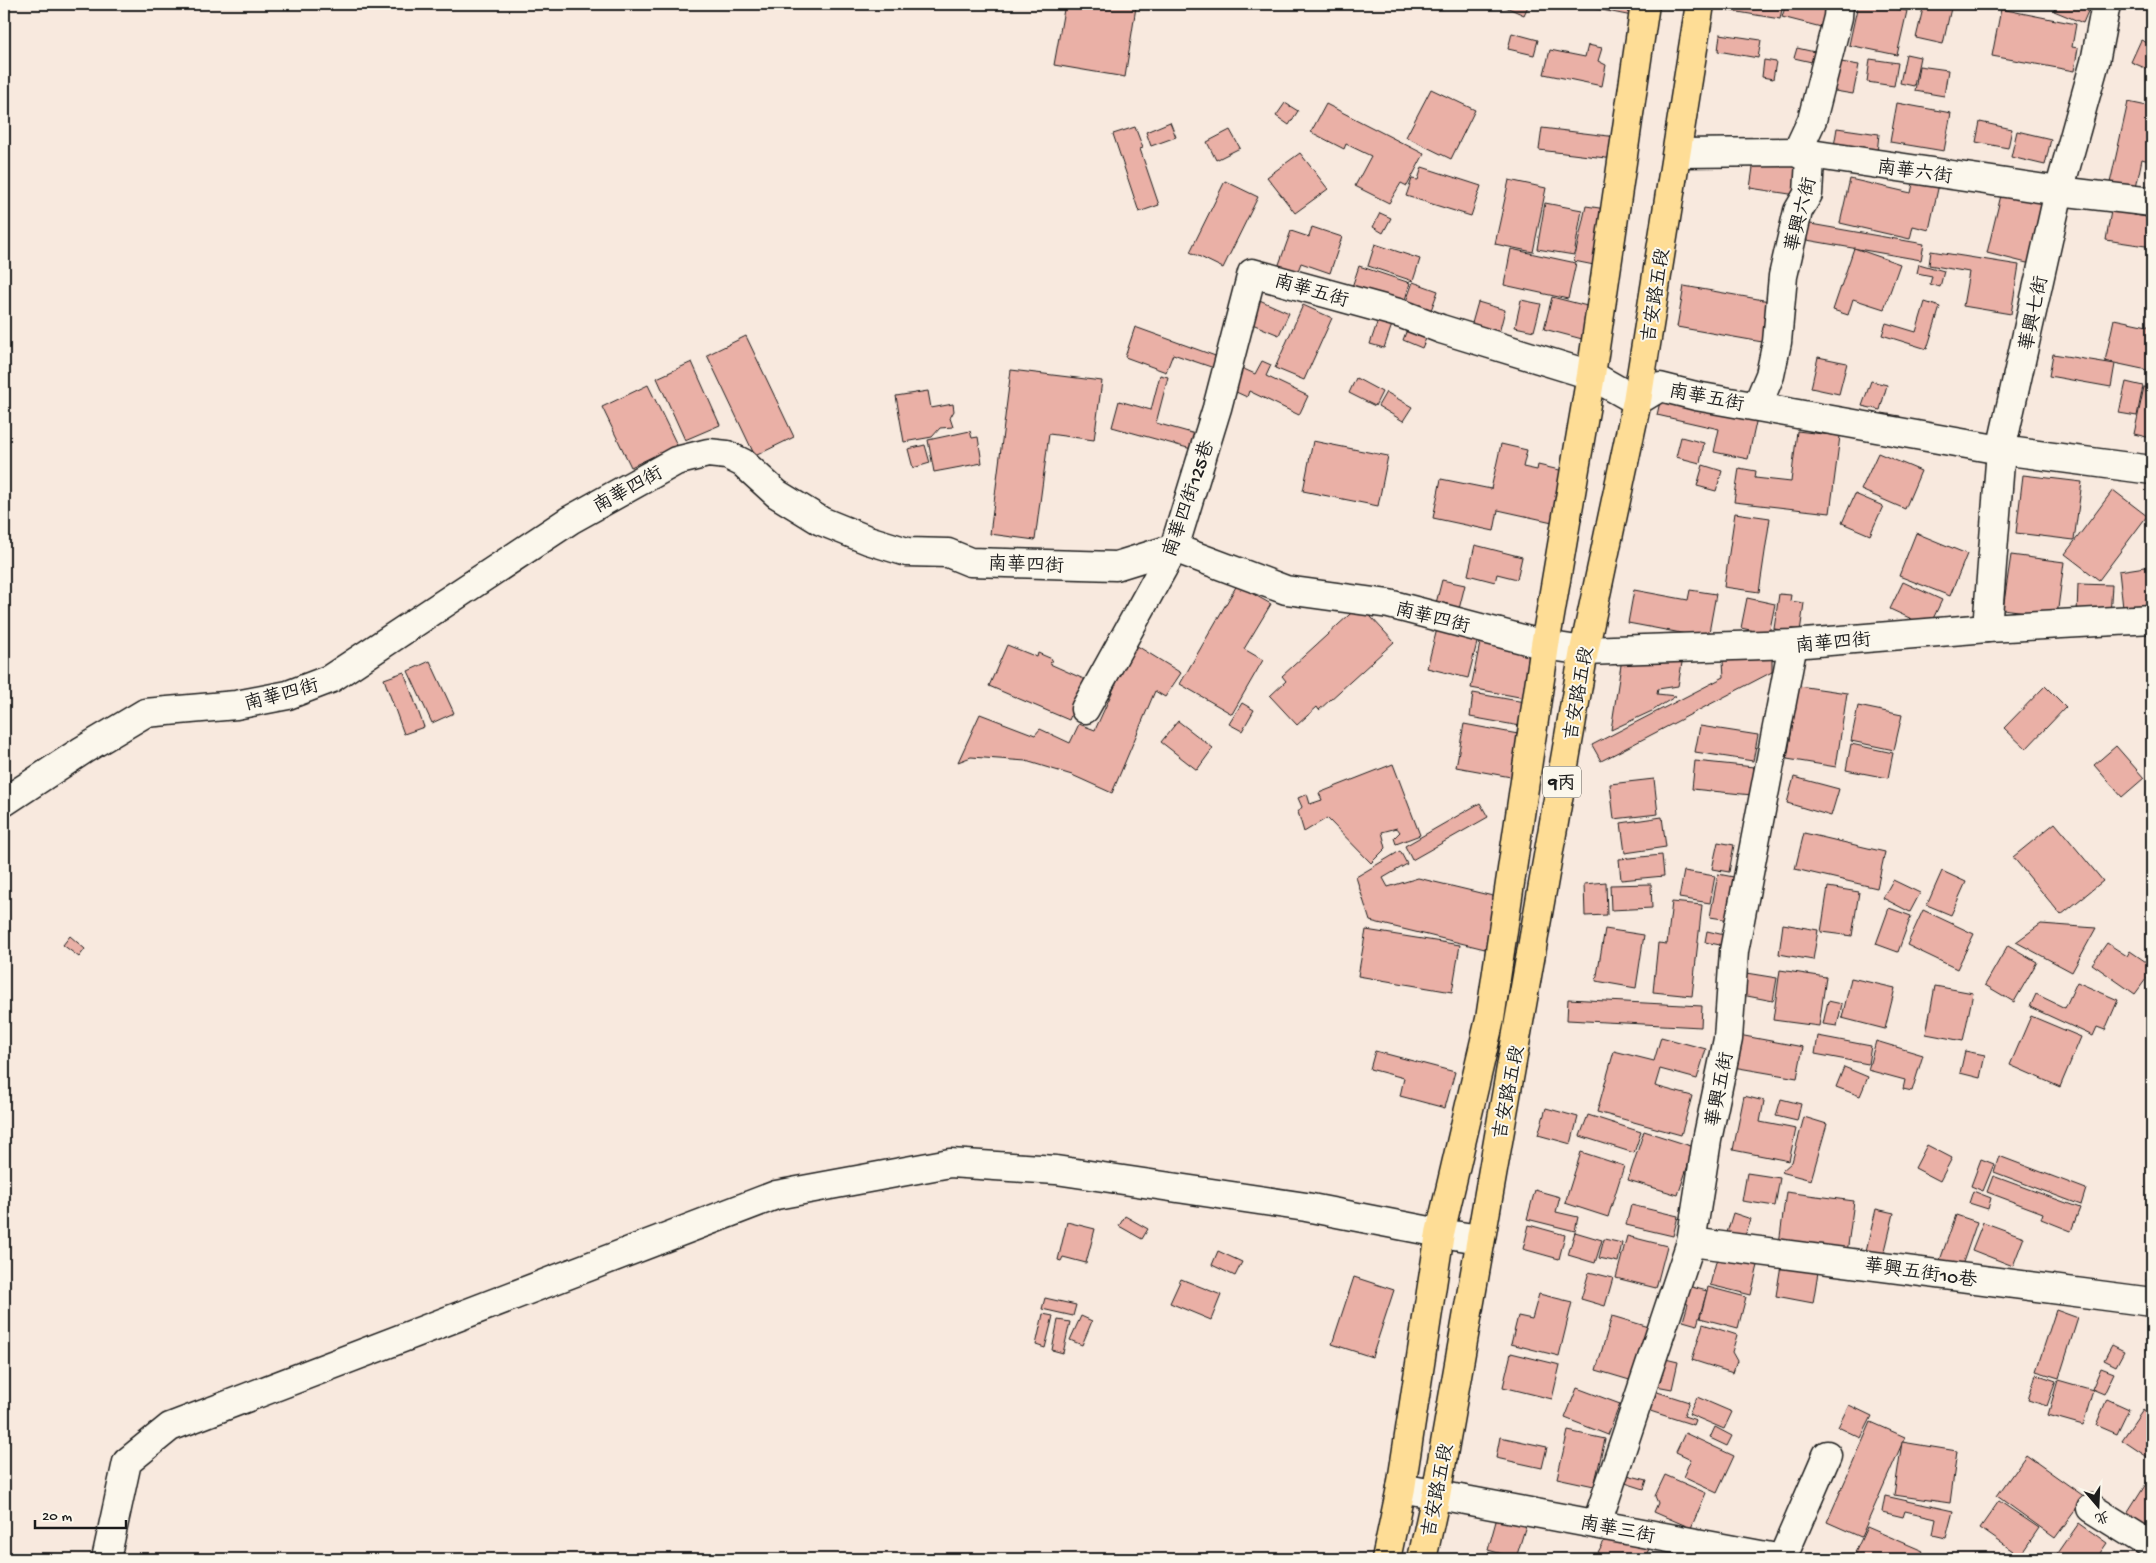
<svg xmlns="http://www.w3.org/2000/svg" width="2156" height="1563" viewBox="0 0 2156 1563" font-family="'Gochi Hand','LXGW WenKai TC',sans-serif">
<rect width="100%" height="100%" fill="#f8e9de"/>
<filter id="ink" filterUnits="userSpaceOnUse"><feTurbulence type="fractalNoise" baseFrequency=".02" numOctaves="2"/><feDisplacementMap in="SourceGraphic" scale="10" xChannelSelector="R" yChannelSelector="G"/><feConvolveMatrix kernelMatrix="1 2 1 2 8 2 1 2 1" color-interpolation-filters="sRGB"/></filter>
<g filter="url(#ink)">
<g fill="#eab0a6" stroke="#1c1c1c">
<path d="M1065,4H1115L1136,7L1125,77L1054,65Z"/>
<path d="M1499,4H1529L1524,15Z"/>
<path d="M1572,4H1634L1632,16Z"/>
<path d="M1727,4H1783L1780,19L1726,10Z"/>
<path d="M1786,4H1836L1829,29L1782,17Z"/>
<path d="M1858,4H1873L1907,11L1897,55L1849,45Z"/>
<path d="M1924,4L1951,8L1943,44L1916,38Z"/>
<path d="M2057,4H2091L2083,23L2054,11Z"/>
<path d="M2001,9L2076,24L2072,47L2078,48L2074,71L1992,56Z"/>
<path d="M1512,33L1538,40L1534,55L1508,49Z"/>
<path d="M1720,34L1761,40L1758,58L1718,51Z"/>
<path d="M2141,40L2152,45V71L2131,62Z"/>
<path d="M1588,45L1602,48L1598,61L1606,65L1602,86L1544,74L1550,50L1585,57Z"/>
<path d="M1797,48L1819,53L1816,63L1794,58Z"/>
<path d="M1906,54L1920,57L1914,86L1900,83Z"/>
<path d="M1870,59L1898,63L1894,86L1867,82Z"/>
<path d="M1764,60L1776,62L1773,79L1762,77Z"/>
<path d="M1835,61L1859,65L1853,94L1829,90Z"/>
<path d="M1919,66L1948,70L1944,96L1915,91Z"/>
<path d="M1431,89L1475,110L1451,159L1406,137Z"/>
<path d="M2128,102L2152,107V162L2142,159L2136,188L2110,183Z"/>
<path d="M1285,103L1298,111L1289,125L1276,116Z"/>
<path d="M1897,103L1951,113L1944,151L1890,142Z"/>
<path d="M1326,104L1424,154L1407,186L1401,183L1389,203L1355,186L1371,156L1346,144L1344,149L1311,132Z"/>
<path d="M1170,122L1176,137L1151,146L1146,132Z"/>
<path d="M1980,122L2012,129L2008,148L1976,142Z"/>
<path d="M1135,127L1143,148L1140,149L1159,205L1139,212L1113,134Z"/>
<path d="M1542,128L1617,137L1614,159L1539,150Z"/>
<path d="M1837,128L1879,134L1877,153L1834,146Z"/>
<path d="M1230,130L1240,148L1216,160L1207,142Z"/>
<path d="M2017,131L2051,139L2045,165L2011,157Z"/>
<path d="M1300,153L1328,189L1295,213L1267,177Z"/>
<path d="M1755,154L1809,162L1803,196L1750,188Z"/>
<path d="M1422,167L1481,186L1471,216L1406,196L1412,179L1418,180Z"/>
<path d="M1850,179L1911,193L1914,179L1939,184L1929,230L1913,226L1910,239L1840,223Z"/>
<path d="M1509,180L1546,188L1533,252L1495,244Z"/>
<path d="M1225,181L1258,197L1223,268L1190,252Z"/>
<path d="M2003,187L2051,199L2035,265L1987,253Z"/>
<path d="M1545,203L1582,210L1574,255L1537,249Z"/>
<path d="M1586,206L1606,209L1594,265L1574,261Z"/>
<path d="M2111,211L2152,218V247L2106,240Z"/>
<path d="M1380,213L1391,218L1383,233L1373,227Z"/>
<path d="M1805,223L1924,244L1921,260L1801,239Z"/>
<path d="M1312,227L1342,237L1330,273L1301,263L1296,276L1277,270L1291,231L1309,237Z"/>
<path d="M1375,244L1420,259L1413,281L1368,266Z"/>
<path d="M1854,248L1900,264L1884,309L1853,299L1848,315L1833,310Z"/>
<path d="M1511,249L1576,263L1568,299L1504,285Z"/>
<path d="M1931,251L2019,265L2011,314L1963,306L1969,272L1929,265Z"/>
<path d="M1919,264L1944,271L1940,287L1930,284L1932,276L1917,273Z"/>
<path d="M1359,266L1410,283L1402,310L1351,290Z"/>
<path d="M1413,282L1438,291L1430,313L1405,304Z"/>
<path d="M1684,286L1775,302L1768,343L1677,327Z"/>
<path d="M1552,297L1595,308L1586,340L1544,329Z"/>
<path d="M1255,298L1289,313L1279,335L1245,321Z"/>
<path d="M1521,300L1541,304L1534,331L1515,327Z"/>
<path d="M1478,302L1505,310L1497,341L1469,334Z"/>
<path d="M1925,302L1940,307L1927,349L1882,335L1886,323L1916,332Z"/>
<path d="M1303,305L1332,318L1304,380L1275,368Z"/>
<path d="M1380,314L1394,319L1384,348L1370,344Z"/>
<path d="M1411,319L1431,327L1422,348L1403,340Z"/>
<path d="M2114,319L2152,327V371L2105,361Z"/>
<path d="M1135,327L1221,358L1217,369L1173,354L1166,372L1125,357Z"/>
<path d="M746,336L794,437L755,456L707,355Z"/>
<path d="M2053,354L2115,364L2111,387L2049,376Z"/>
<path d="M1818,357L1847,363L1839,394L1811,388Z"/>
<path d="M1262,361L1271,365L1266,376L1308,396L1299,415L1249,391L1247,397L1225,387L1235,365L1255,374Z"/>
<path d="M692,362L720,425L685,440L657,378Z"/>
<path d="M1011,370L1102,381L1094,440L1049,434L1035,540L990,534Z"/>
<path d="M1160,375L1168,377L1156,423L1199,435L1195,450L1112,427L1119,401L1151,410Z"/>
<path d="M1356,378L1382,392L1375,406L1349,393Z"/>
<path d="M1871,381L1887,385L1880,410L1862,406Z"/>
<path d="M2126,382L2143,386L2137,416L2119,413Z"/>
<path d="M648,385L677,445L631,467L602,407Z"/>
<path d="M2144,387L2152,388L2151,438L2134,434Z"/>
<path d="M928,391L931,408L953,404L954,411L950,418L953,427L940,428L932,437L904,442L896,396Z"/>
<path d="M1386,392L1412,407L1403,421L1378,406Z"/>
<path d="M1662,393L1758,413L1748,459L1714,452L1719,429L1657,415Z"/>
<path d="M1882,413L1900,416L1897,428L1880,424Z"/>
<path d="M970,431L972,438L978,437L982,463L934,472L928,440Z"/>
<path d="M1797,431L1840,436L1830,513L1734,502L1739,468L1756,471L1755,478L1791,482Z"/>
<path d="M1681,437L1704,443L1700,463L1676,457Z"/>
<path d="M1313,441L1388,456L1378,506L1303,491Z"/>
<path d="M1501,444L1527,450L1523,467L1537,470L1538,465L1568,472L1557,523L1498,510L1494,531L1433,518L1441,479L1491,489Z"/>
<path d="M925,445L930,463L913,468L908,449Z"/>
<path d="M1878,453L1921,471L1905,509L1861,490Z"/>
<path d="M1703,465L1722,471L1716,491L1697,486Z"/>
<path d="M2023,475L2082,482L2074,540L2016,533Z"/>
<path d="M2113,490L2147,516L2099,580L2065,554Z"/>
<path d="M1855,494L1883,506L1870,535L1842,523Z"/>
<path d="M1735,513L1770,518L1759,592L1724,587Z"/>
<path d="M1916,533L1967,554L1950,596L1899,576Z"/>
<path d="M1475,545L1522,557L1517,579L1497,574L1495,582L1468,575Z"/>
<path d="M2011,555L2064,562L2057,616L2003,609Z"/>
<path d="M2152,566V605L2123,608L2119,571Z"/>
<path d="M1442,580L1465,585L1458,613L1435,607Z"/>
<path d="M1903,582L1942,600L1929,627L1890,609Z"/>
<path d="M2078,584L2112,585L2110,616L2077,614Z"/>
<path d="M1237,585L1271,604L1244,649L1263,660L1232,714L1180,684Z"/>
<path d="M1634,590L1688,600L1690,590L1716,594L1708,638L1628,623Z"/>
<path d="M1779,594L1791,595L1790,601L1804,603L1800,632L1774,629Z"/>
<path d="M1747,598L1775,604L1769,634L1741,628Z"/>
<path d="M1360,605L1394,642L1319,710L1317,707L1297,725L1270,696L1286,681L1282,676Z"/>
<path d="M1438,625L1479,635L1468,678L1427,668Z"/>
<path d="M1482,633L1540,645L1530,699L1471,688Z"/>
<path d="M1134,644L1181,673L1165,697L1155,691L1112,793L1072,775L1026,761L971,757L958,762L980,714L1035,735L1040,729L1070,743L1079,724L1095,730Z"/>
<path d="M1007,645L1037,657L1038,653L1052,659L1050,664L1086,680L1069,720L989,686Z"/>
<path d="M1684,651L1678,686L1658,689L1657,694L1676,696L1652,711L1611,730L1623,652Z"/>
<path d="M1772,658V672L1601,761L1592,745L1724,677L1723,661Z"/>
<path d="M430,661L454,713L432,723L408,671Z"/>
<path d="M404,672L424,727L404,734L384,679Z"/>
<path d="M1799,686L1847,693L1836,767L1787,759Z"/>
<path d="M2045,686L2066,707L2026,749L2004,728Z"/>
<path d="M1473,693L1530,703L1526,727L1470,717Z"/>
<path d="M1242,703L1254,710L1242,731L1229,724Z"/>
<path d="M1858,706L1902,715L1894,750L1851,741Z"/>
<path d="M1178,721L1213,748L1197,770L1161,742Z"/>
<path d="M1464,724L1518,734L1511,777L1456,767Z"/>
<path d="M1700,726L1758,735L1753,761L1695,752Z"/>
<path d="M1851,744L1893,753L1888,778L1846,770Z"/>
<path d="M2116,746L2144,778L2122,797L2094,765Z"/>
<path d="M1695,761L1754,767L1752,795L1692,789Z"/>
<path d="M1393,764L1420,835L1396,844L1394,838L1400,832L1397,828L1382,832L1386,848L1371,863L1327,818L1304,832L1298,812L1302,807L1298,798L1307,794L1310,804L1322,800L1319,793Z"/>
<path d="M1794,777L1839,789L1831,816L1787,803Z"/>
<path d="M1654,779L1658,814L1614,819L1610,784Z"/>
<path d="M1480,803L1488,817L1412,860L1405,846Z"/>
<path d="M1662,817L1666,847L1625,853L1621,823Z"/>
<path d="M2055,823L2103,881L2061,915L2013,857Z"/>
<path d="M1804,833L1885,852L1877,888L1795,869Z"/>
<path d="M1718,842L1734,845L1729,872L1712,869Z"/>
<path d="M1400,851L1407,864L1383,878L1388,887L1418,878L1497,897L1485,949L1370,921L1356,877Z"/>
<path d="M1662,855L1664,876L1621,880L1619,859Z"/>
<path d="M1684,871L1715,876L1710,903L1679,898Z"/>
<path d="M1942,871L1966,882L1951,915L1927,905Z"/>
<path d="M1718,874L1744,879L1736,921L1710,917Z"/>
<path d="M2152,878V890L2146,885Z"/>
<path d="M1893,880L1920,893L1910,912L1883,898Z"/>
<path d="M1606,882L1607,915L1585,916L1584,884Z"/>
<path d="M1651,884L1652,908L1611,910L1610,885Z"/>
<path d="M1828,887L1859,892L1852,936L1821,932Z"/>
<path d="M1672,902L1702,905L1692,996L1653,992L1658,943L1667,944Z"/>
<path d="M1889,908L1911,916L1898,952L1876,944Z"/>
<path d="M1923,910L1974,934L1957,969L1907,945Z"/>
<path d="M1783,924L1818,930L1813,960L1779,954Z"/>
<path d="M2041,924L2096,928L2072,972L2016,942Z"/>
<path d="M1605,929L1644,935L1636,988L1596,981Z"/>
<path d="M1366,930L1460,945L1452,992L1358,976Z"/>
<path d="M1707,931L1733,937L1730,947L1705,942Z"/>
<path d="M70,936L85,949L79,957L63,945Z"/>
<path d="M2107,943L2127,956L2130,951L2152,966L2149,975L2135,994L2092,964Z"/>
<path d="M2008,945L2037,962L2014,1002L1985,985Z"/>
<path d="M1780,970L1826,977L1819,1026L1773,1020Z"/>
<path d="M1746,973L1777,978L1773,1001L1742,995Z"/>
<path d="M1851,978L1895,988L1885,1029L1842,1018Z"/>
<path d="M2077,982L2118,1000L2105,1030L2097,1027L2093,1036L2030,1007L2036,994L2065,1008Z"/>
<path d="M1935,986L1973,993L1963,1041L1926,1034Z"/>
<path d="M1568,999L1702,1006L1701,1027L1567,1020Z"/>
<path d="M1828,1001L1842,1004L1837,1026L1823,1024Z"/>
<path d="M2031,1016L2081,1037L2060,1087L2010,1065Z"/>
<path d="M1739,1035L1803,1047L1797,1078L1733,1067Z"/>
<path d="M1818,1036L1871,1046L1868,1064L1815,1054Z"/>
<path d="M1661,1037L1706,1049L1697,1079L1660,1069L1655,1086L1692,1096L1681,1135L1597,1112L1614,1051L1654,1061Z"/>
<path d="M1876,1041L1923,1055L1912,1091L1903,1089L1905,1080L1868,1070Z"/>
<path d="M1375,1051L1455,1072L1445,1108L1400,1096L1404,1078L1370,1069Z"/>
<path d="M1965,1051L1985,1055L1980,1078L1960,1073Z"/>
<path d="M1844,1067L1868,1077L1860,1096L1836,1087Z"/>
<path d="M1744,1096L1764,1101L1760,1122L1796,1129L1789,1161L1733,1150Z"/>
<path d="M1781,1099L1801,1104L1797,1121L1776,1116Z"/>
<path d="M1546,1108L1578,1117L1571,1144L1538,1135Z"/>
<path d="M1588,1115L1641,1132L1634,1153L1580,1136Z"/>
<path d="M1804,1117L1827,1124L1811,1180L1781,1172L1792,1162Z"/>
<path d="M1644,1131L1694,1147L1678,1195L1628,1180Z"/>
<path d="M1927,1145L1952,1158L1940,1181L1915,1168Z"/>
<path d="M1581,1152L1624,1166L1608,1217L1565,1203Z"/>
<path d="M1999,1156L2086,1189L2081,1205L1994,1172Z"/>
<path d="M1981,1159L1994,1164L1983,1191L1971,1186Z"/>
<path d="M1747,1173L1780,1178L1775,1206L1742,1201Z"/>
<path d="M1993,1176L2080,1208L2071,1231L2041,1219L2043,1213L1987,1192Z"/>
<path d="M1535,1190L1560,1197L1556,1212L1578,1217L1575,1231L1527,1219Z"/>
<path d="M1973,1191L1991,1198L1988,1209L1969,1203Z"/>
<path d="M1786,1192L1854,1201L1847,1253L1779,1244Z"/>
<path d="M1631,1205L1678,1216L1673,1236L1626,1225Z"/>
<path d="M1876,1209L1894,1213L1883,1259L1865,1255Z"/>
<path d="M1733,1213L1751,1219L1743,1241L1726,1236Z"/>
<path d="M1956,1215L1977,1222L1960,1271L1939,1263Z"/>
<path d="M1125,1216L1148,1229L1142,1239L1119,1226Z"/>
<path d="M1067,1222L1095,1229L1086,1263L1063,1257L1061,1261L1058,1260Z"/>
<path d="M1983,1222L2024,1237L2013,1266L1972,1250Z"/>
<path d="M1529,1225L1565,1235L1559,1259L1523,1249Z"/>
<path d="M1575,1232L1602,1240L1595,1263L1568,1255Z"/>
<path d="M1627,1236L1667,1246L1656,1288L1616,1278Z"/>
<path d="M1604,1239L1622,1243L1618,1262L1599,1258Z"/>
<path d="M1719,1250L1759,1261L1751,1295L1710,1285Z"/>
<path d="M1218,1251L1242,1262L1235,1276L1212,1265Z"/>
<path d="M2152,1263V1284L2146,1281Z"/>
<path d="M1781,1265L1818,1272L1813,1303L1776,1296Z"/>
<path d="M1589,1272L1613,1278L1605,1306L1581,1299Z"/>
<path d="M1354,1277L1394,1290L1372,1357L1332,1344Z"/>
<path d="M1181,1279L1221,1295L1211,1320L1170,1303Z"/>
<path d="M1680,1284L1707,1291L1697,1325L1683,1321L1688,1304L1675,1300Z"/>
<path d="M1708,1287L1746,1297L1738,1328L1700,1318Z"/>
<path d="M1539,1294L1572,1302L1559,1356L1511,1344L1518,1316L1532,1319Z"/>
<path d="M1045,1298L1076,1305L1073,1316L1042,1309Z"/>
<path d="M2056,1310L2078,1318L2059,1378L2036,1371Z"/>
<path d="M1043,1314L1053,1316L1045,1348L1036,1345Z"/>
<path d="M1081,1316L1092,1321L1082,1345L1070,1340Z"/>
<path d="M1612,1316L1649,1327L1633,1381L1596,1370Z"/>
<path d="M1058,1320L1070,1322L1063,1353L1052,1350Z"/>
<path d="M1703,1324L1737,1335L1732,1352L1737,1361L1733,1373L1692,1360Z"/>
<path d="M2112,1345L2124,1351L2116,1366L2104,1360Z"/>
<path d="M1511,1353L1560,1365L1552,1399L1503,1387Z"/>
<path d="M1657,1357L1678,1362L1672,1389L1651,1385Z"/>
<path d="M2101,1368L2114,1373L2104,1394L2092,1389Z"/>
<path d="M2036,1374L2056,1381L2047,1406L2028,1400Z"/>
<path d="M2058,1380L2093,1390L2083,1425L2048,1415Z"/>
<path d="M1577,1388L1620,1404L1608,1435L1565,1418Z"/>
<path d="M1654,1391L1689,1402L1684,1416L1696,1420L1694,1425L1647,1410Z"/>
<path d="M1697,1397L1732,1412L1724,1429L1689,1414Z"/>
<path d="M2107,1399L2129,1409L2117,1434L2096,1425Z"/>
<path d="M1849,1405L1872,1416L1861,1438L1838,1427Z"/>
<path d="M2143,1409L2152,1416V1460L2122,1440Z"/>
<path d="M1871,1422L1905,1437L1861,1537L1827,1522Z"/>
<path d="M1715,1427L1732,1436L1727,1446L1710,1438Z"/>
<path d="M1568,1431L1605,1439L1594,1486L1557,1478Z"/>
<path d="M1685,1433L1734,1456L1717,1493L1683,1477L1691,1459L1676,1452Z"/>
<path d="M1500,1437L1547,1447L1542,1468L1496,1458Z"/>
<path d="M1902,1442L1957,1451L1950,1503L1894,1495Z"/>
<path d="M2026,1455L2085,1497L2055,1538L1997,1496Z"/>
<path d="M1627,1475L1647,1480L1644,1489L1625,1483Z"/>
<path d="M1665,1475L1706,1493L1691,1528L1654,1512L1658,1503L1655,1496Z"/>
<path d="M2151,1476L2152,1477V1531L2127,1514Z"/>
<path d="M1885,1496L1953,1511L1946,1538L1933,1535L1936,1518L1905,1511L1903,1517L1882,1512Z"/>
<path d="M1999,1501L2039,1528L2020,1556L1980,1528Z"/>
<path d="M1498,1514L1527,1522L1516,1558L1488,1550Z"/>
<path d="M2079,1523L2107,1543L2096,1559H2054Z"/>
<path d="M1612,1527L1650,1547L1644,1559H1606L1597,1554Z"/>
<path d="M1867,1527L1923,1551L1919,1559H1864L1854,1555Z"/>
</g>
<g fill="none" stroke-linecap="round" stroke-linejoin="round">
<defs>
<g id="street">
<path d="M1678,153L1797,152L2059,191L2152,202"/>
<path d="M1757,406L1770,375L1777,342L1783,276L1798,211L1808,194L1810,160L1797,152L1812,120L1838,17L1839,4"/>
<path d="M1987,628L2001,450L2059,191L2095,62L2106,4"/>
<path d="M1085,709L1174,548L1217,408L1252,273L1402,314L1441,329L1591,375L1637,401L1660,387L1696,396L2001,450L2152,470"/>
<path d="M4,802L83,750L145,713L236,705L288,695L330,679L570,520L676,461L708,453L727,455L743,463L777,494L821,521L868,540L907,552L948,553L970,562L1116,566L1174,548L1286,590L1389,604L1545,645L1584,651L1793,644L1987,628L2152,619"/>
<path d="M1691,1242L2152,1302"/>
<path d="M1401,1488L1782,1559L1827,1455"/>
<path d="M2091,1508L2152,1546"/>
<path d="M1597,1523L1691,1242L1707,1140L1728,1039L1734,951L1793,644"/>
<path d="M106,1559L127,1462L170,1427L776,1195L950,1163L1056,1170L1306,1207L1440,1233L1480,1239"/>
</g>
<g id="primary">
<path d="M1386,1559L1401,1488L1440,1233L1490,1019L1545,645L1591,375L1645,4"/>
<path d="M1422,1559L1436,1495L1584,651L1637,401L1700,4"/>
</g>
</defs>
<use href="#street" stroke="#1c1c1c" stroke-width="31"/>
<use href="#primary" stroke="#1c1c1c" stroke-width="31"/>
<use href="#street" stroke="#fbf7ec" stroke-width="28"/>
<use href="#primary" stroke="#fedd96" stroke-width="28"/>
</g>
</g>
<g text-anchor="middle" stroke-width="4" stroke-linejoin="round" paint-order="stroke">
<rect fill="#fbf7ec" stroke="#5f5e5a" stroke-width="1" x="1543" y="766.5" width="38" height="31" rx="4"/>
<g font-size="18" font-weight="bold" fill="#1c1c1c">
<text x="1562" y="788">9丙</text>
</g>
<g font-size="19" fill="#1c1c1c" stroke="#fbf7ec">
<text transform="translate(1915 170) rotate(8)" y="7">南華六街</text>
<text transform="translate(1799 214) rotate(-76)" y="7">華興六街</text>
<text transform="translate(1312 289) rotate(16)" y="7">南華五街</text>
<text transform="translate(1654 295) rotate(-81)" y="7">吉安路五段</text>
<text transform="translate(2032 313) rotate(-78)" y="7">華興七街</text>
<text transform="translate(1707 396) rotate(11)" y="7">南華五街</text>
<text transform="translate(627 488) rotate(-29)" y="7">南華四街</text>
<text transform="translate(1187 498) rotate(-71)" y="7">南華四街125巷</text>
<text transform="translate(1026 563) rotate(2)" y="7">南華四街</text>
<text transform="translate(1433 616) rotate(14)" y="7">南華四街</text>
<text transform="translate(1833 641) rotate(-5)" y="7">南華四街</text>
<text transform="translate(281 693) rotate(-15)" y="7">南華四街</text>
<text transform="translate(1577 693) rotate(-80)" y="7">吉安路五段</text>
<text transform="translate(1718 1089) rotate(-79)" y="7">華興五街</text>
<text transform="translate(1507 1092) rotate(-79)" y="7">吉安路五段</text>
<text transform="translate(1921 1271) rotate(8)" y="7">華興五街10巷</text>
<text transform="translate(1436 1490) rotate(-79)" y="7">吉安路五段</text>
<text transform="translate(1618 1528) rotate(11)" y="7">南華三街</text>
</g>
</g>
<rect width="2156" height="1563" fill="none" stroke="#fbf7ec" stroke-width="20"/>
<rect x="10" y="10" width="2136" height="1543" fill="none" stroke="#1c1c1c" stroke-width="2" filter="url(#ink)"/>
<g transform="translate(2098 1506) rotate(161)" stroke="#fbf7ec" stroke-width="4" paint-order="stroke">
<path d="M0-4L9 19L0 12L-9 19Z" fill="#1c1c1c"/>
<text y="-8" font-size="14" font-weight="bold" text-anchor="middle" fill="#1c1c1c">北</text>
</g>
<path d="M35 1520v8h91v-8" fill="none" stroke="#1c1c1c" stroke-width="2.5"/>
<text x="42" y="1520" font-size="15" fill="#1c1c1c" stroke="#fbf7ec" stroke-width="4" paint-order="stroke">20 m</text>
</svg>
